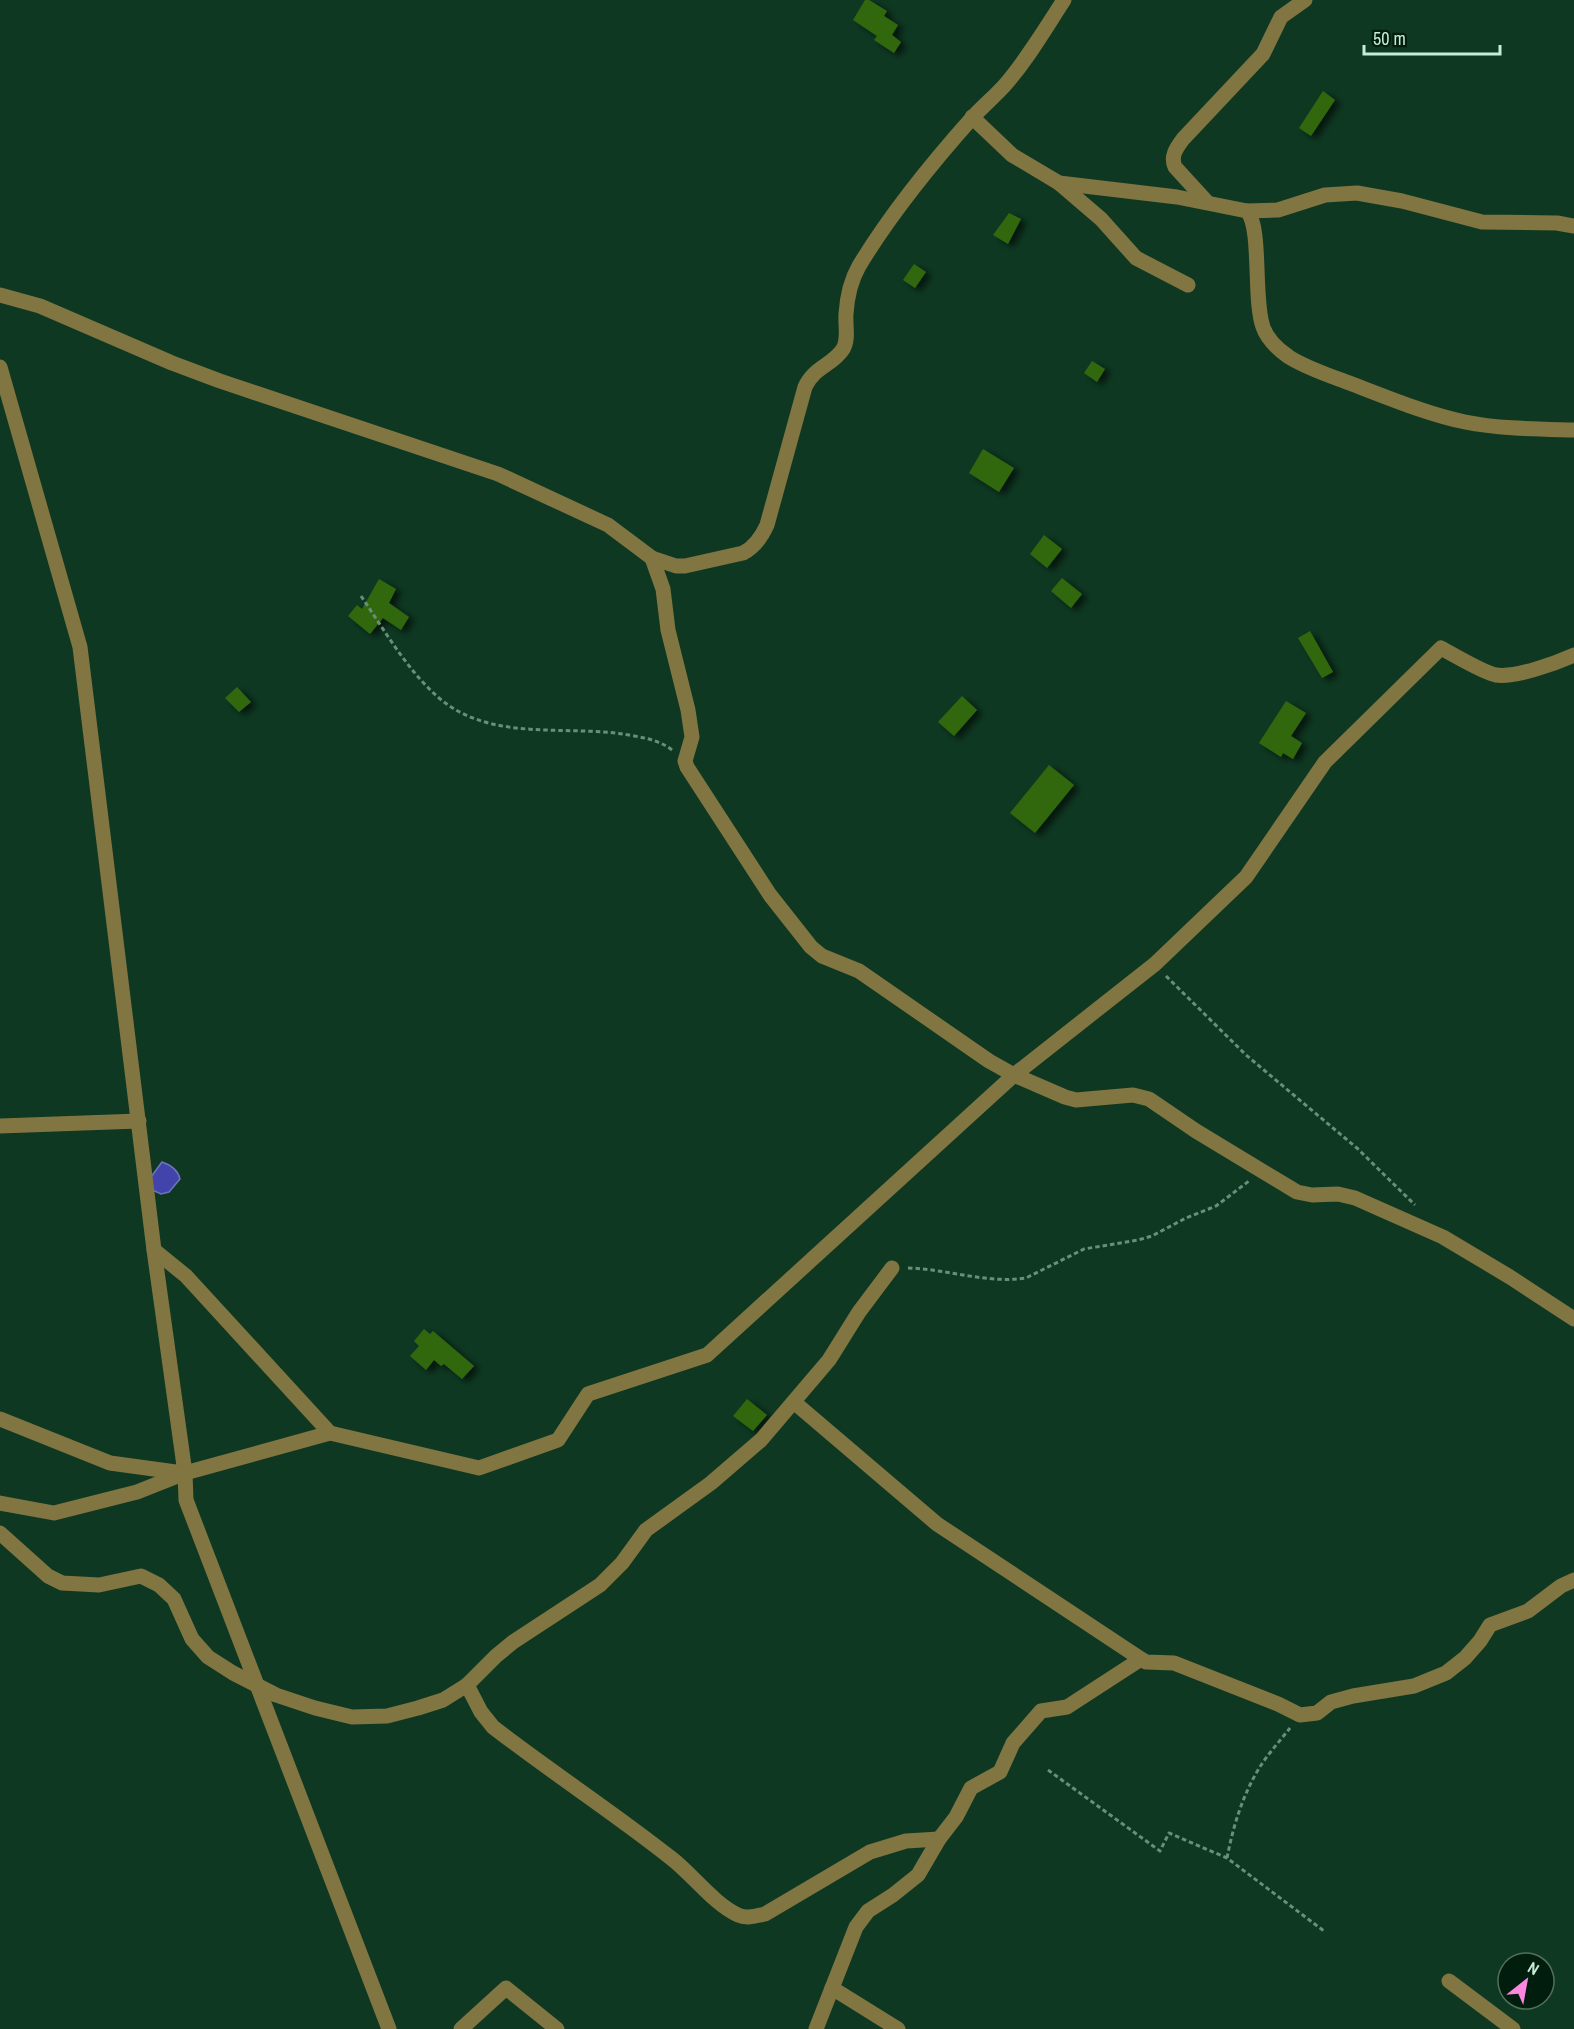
<svg xmlns="http://www.w3.org/2000/svg" width="1574" height="2029" viewBox="0 0 1574 2029" font-family="'Archivo Narrow',sans-serif">
<defs>
<filter id="shadow"><feDropShadow dx="5.5" dy="3.5" stdDeviation="3" flood-color="#0009"/></filter>
</defs>
<rect width="100%" height="100%" fill="#0e3822"/>
<path fill="#4244ab" stroke="#6a76b7" stroke-width="1.5" d="M162,1162C171,1165 178,1170 180,1179L169,1192L161,1194L150,1189L148,1181Z"/>
<g fill="#326811" filter="url(#shadow)">
<path d="M865,0H869L887,11L884,16L898,25L892,35L901,42L894,53L874,40L877,36L853,20Z"/>
<path d="M1323,91L1335,100L1311,136L1299,128Z"/>
<path d="M1009,213L1021,219L1008,244L993,235Z"/>
<path d="M914,264L926,272L915,288L903,280Z"/>
<path d="M1092,361L1105,369L1097,382L1084,373Z"/>
<path d="M983,449L1014,468L999,492L969,473Z"/>
<path d="M1044,535L1062,549L1047,568L1030,554Z"/>
<path d="M1062,578L1082,594L1071,608L1051,591Z"/>
<path d="M379,579L396,589L389,603L409,617L401,630L383,618L370,634L348,616L357,605L362,609Z"/>
<path d="M1310,631L1333,672L1322,678L1298,638Z"/>
<path d="M237,687L251,702L239,712L225,698Z"/>
<path d="M962,696L977,710L954,736L938,722Z"/>
<path d="M1286,701L1306,713L1291,736L1302,743L1293,759L1283,753L1281,757L1259,743Z"/>
<path d="M1049,765L1074,785L1035,833L1010,813Z"/>
<path d="M424,1329L430,1334L433,1331L474,1366L462,1379L444,1364L441,1366L434,1360L426,1370L410,1356L419,1346L414,1341Z"/>
<path d="M747,1399L767,1415L753,1431L733,1416Z"/>
</g>
<g fill="none" stroke-linecap="round" stroke-linejoin="round">
<g stroke="#688f78" stroke-width="3" stroke-dasharray="4.5 3" stroke-linecap="butt">
<path d="M361,596C385,631 407,670 439,698C492,743 566,724 629,735C645,738 659,740 672,750"/>
<path d="M1166,976L1246,1055L1358,1149L1415,1205"/>
<path d="M908,1268C947,1269 987,1284 1026,1278L1084,1249L1138,1240L1152,1236L1186,1218L1216,1206L1249,1181"/>
<path d="M1048,1770L1160,1851L1169,1833L1227,1858L1324,1931"/>
<path d="M1227,1858C1233,1827 1242,1797 1258,1770C1267,1755 1279,1742 1290,1728"/>
</g>
<g stroke="#817542" stroke-width="15">
<path d="M972,117L1012,155L1059,183L1177,197L1247,211C1262,227 1253,300 1263,327C1267,339 1279,350 1289,357C1308,369 1331,376 1352,384C1389,398 1427,414 1465,422C1500,429 1538,429 1574,430"/>
<path d="M1059,183L1101,219L1136,258L1188,285"/>
<path d="M1207,202L1175,167C1170,156 1177,147 1183,139L1263,54L1281,17L1305,0"/>
<path d="M1247,211L1278,210L1325,195L1357,193L1402,201L1482,222L1557,223L1574,226"/>
<path d="M0,295L40,306L172,363L220,381L498,474L608,525L652,558L676,566H685L743,553C755,547 762,536 767,525L805,387C814,367 833,365 843,349C849,339 845,325 846,314C847,298 851,280 859,266C891,213 931,164 972,118C982,107 994,97 1004,86C1027,60 1045,29 1064,0"/>
<path d="M0,367L80,647L154,1250L185,1473L186,1500L389,2029"/>
<path d="M652,558L663,589L668,630L688,710L692,737L685,761L687,767L770,895L811,947L822,956L859,971L989,1061L1014,1075L1065,1097L1076,1100L1133,1095L1149,1099L1196,1131L1297,1192L1312,1195L1338,1194L1355,1198L1443,1237L1510,1277L1574,1319"/>
<path d="M0,1126L139,1121"/>
<path d="M154,1250L186,1276L330,1433"/>
<path d="M795,1403L937,1524L1141,1659L1146,1662L1174,1663L1278,1704L1300,1715L1317,1713L1331,1702L1353,1696L1414,1686L1446,1673L1465,1658L1480,1641L1490,1625L1528,1611L1561,1586L1574,1580"/>
<path d="M0,1419L110,1463L183,1473"/>
<path d="M0,1503L54,1513L137,1492L185,1473L330,1433L479,1468L558,1440L588,1394L707,1355L1014,1075L1155,964L1246,877L1325,762L1441,648C1454,655 1484,673 1496,675C1516,678 1556,663 1574,655"/>
<path d="M0,1533L48,1576L62,1583L99,1585L141,1576L159,1585L174,1599L192,1639L208,1657L233,1673L276,1695L315,1708L352,1717L387,1716L418,1708L443,1700L467,1685L496,1656L513,1642L600,1585L622,1563L646,1530L711,1483L761,1440L829,1360L859,1312L892,1268"/>
<path d="M467,1685L481,1712L493,1727C551,1772 613,1812 671,1858C692,1874 714,1904 738,1915C747,1919 755,1916 765,1914L870,1852L906,1841L939,1839"/>
<path d="M1449,1981L1513,2029"/>
<path d="M832,1988L898,2029"/>
<path d="M461,2029L506,1988L557,2029"/>
<path d="M816,2029L856,1927L868,1911L893,1895L918,1875L939,1839L956,1817L971,1788L1000,1772L1013,1743L1041,1711L1067,1707L1141,1659"/>
</g>
</g>
<g transform="translate(1526 1981) rotate(31)"><circle r="28" fill="#001d0d" stroke="#50705d" stroke-width="1.5"/>
<path d="M0-4.5L10 22L0 15L-10 22Z" fill="#fd86e1"/>
<text y="-9" font-size="16" font-weight="bold" text-anchor="middle" fill="#c7ecd4">N</text>
</g>
<path d="M1364 45v9h136v-9" fill="none" stroke="#c7ecd4" stroke-width="3"/>
<text x="1373" y="45" font-size="18" fill="#c7ecd4" stroke="#001d0d" stroke-width="4.5" paint-order="stroke">50 m</text>
</svg>
